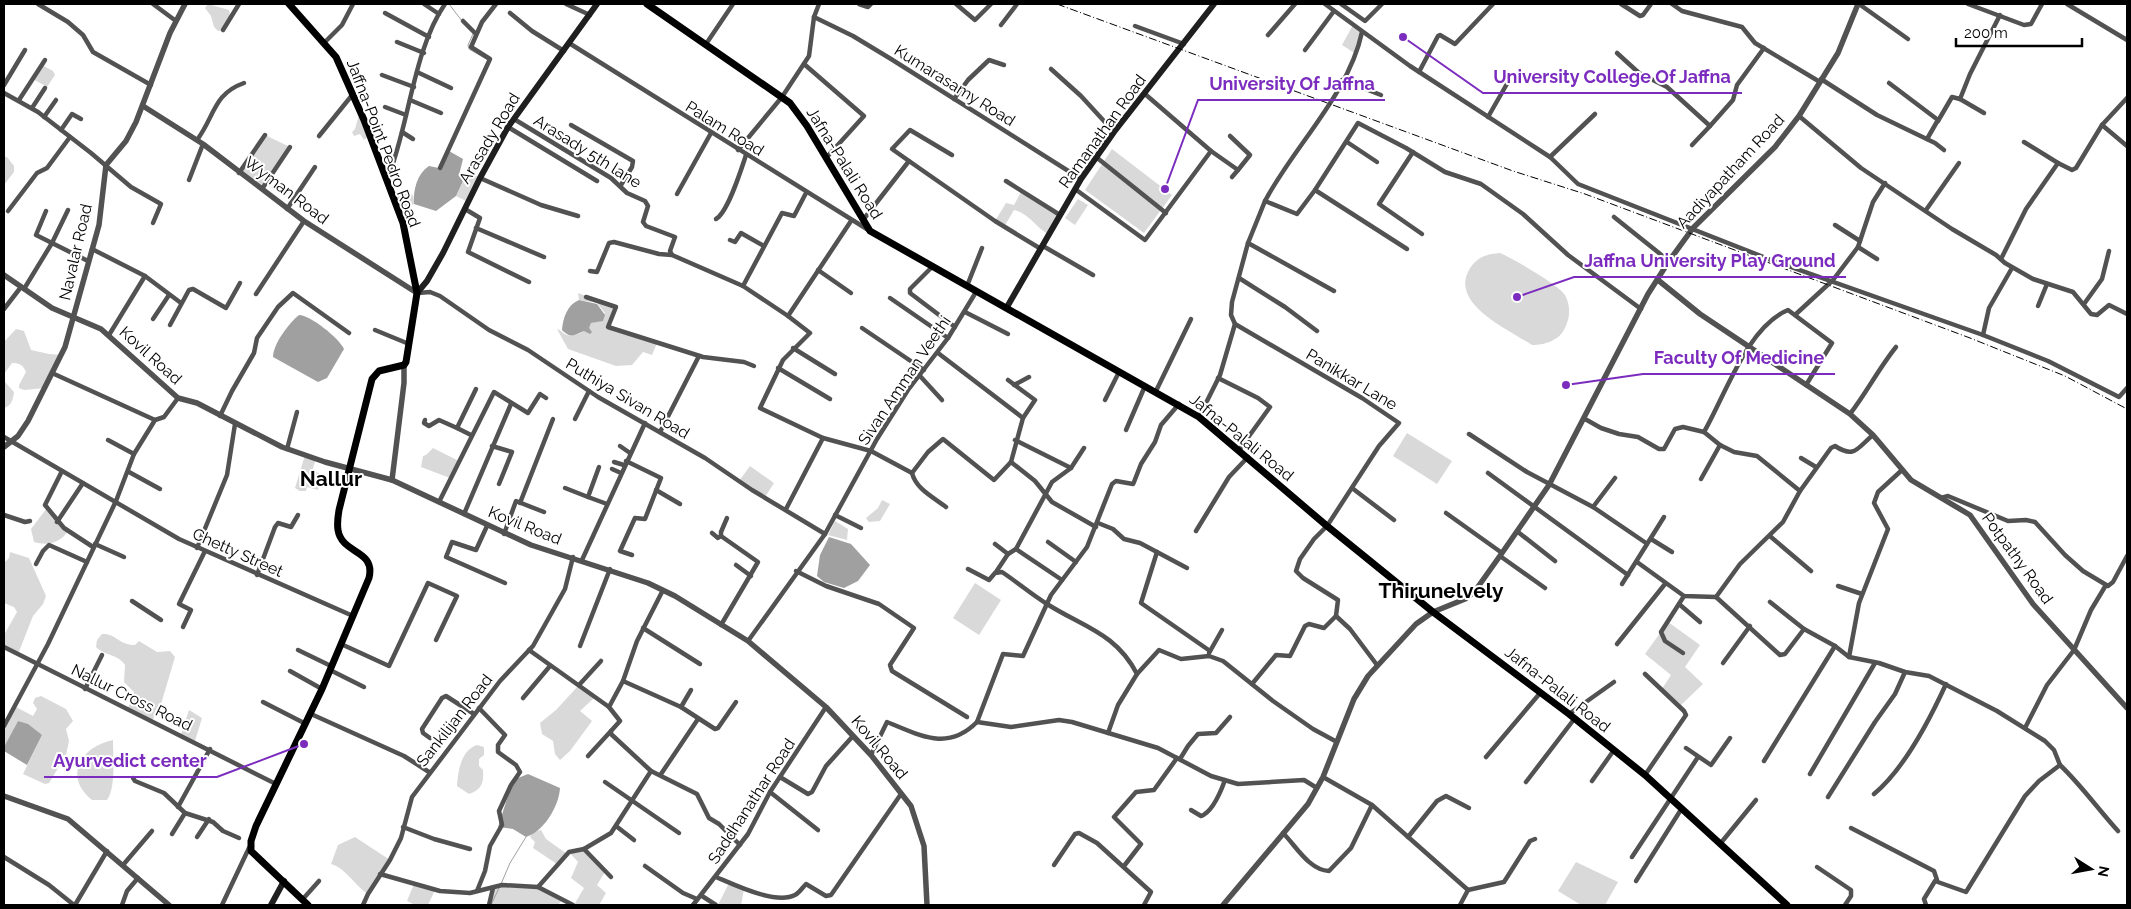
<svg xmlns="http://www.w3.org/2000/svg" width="2131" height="909" viewBox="0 0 2131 909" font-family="Raleway,sans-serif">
<rect width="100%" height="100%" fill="#fff"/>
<g fill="#d9d9d9">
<path d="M208,4L229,10L230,15L223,30L218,31L214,27L211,16L205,8Z"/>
<path d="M1353,25L1362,32L1356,54L1342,45Z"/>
<path d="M42,65L53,71L55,75L47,87L33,79Z"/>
<path d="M359,115L369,136L364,140L360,134L354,136L352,132L355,129Z"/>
<path d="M265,135L290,147L262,189L239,173Z"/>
<path d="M1112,149L1172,195L1144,233L1085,190Z"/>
<path d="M4,157H7L14,166V172L4,185Z"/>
<path d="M468,172L480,178L468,202L456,196Z"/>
<path d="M1022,190L1060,215L1049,235C1035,227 1030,214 1014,210L1004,227L995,221L1006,203L1014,205Z"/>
<path d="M405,191L413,195L414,204L399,211L392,193Z"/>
<path d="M1078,199L1088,205L1075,225L1065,218Z"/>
<path d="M1500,253C1512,258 1559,285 1565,295C1571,306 1570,318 1565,328C1559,341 1544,345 1532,345C1509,330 1452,305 1468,272C1475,258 1485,254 1500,253Z"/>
<path d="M578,293L616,307L608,327L657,343L652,355L643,352L632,365L616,366L568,349L557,329C561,330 563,334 567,335C575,338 588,330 591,323L600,321L605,313L597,303L579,300Z"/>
<path d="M16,329L24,331L31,350L49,354L62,355L45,388L24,390L19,388V385L26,372C23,365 20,363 12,363L4,374V342Z"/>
<path d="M4,381L14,392C13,400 11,406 4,408Z"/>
<path d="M1407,433L1452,461L1437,484L1393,456Z"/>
<path d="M433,448L459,461L450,478L421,467L423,456L426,455Z"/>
<path d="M305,455L316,459L312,471L322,474L318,490L307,487L306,491H300L295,488Z"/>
<path d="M750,466L774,483L765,497L739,481Z"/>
<path d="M882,500L890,504L880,521L869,522L866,518L878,508Z"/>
<path d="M47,508L68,531C60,543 48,546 34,542L31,529Z"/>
<path d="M835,521L848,529L847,540L828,535Z"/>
<path d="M10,552L29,558L46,596L43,604L33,616L18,654L4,647V635L17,612L14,607L4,603V563L9,558Z"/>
<path d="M975,583L1001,600L979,635L953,618Z"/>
<path d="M1668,622L1700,645L1685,667L1703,684L1681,705L1662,689L1671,675L1645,654Z"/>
<path d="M102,634C116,633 118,645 135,645L139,641L157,652L170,651L175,657L161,704L152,721L128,708L134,692L124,682L125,665C118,654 105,656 96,647L97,640Z"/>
<path d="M579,685L595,697L580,711L592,721L570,751L560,760L555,754L553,741L542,734L540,723L556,710Z"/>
<path d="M41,696L66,709L73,721L66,729L69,741L66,755L49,783L45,784L23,774L42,735L18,721L4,747V726L14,706L33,716L37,709L33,703L35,698Z"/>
<path d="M189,710L202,718L195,741L181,734Z"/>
<path d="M113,740C113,756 116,788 107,800H92C62,776 82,746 113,740Z"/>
<path d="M477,745L484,747V755L479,759V766L483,770C484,782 482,790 469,794L457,786C458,771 461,750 477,745Z"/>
<path d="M541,830L546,839L567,854L557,864L533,848L535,842L530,837L533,832Z"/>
<path d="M355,837L390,860L368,894C354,885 346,868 331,864L338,845Z"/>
<path d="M584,849L605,872L597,885L606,893L599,905H574L584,888L571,878L578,862L569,852Z"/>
<path d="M1576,862L1618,882L1605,905H1581L1558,891Z"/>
<path d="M729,883L744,889L741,905H718Z"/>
<path d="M414,884L435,890L428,905H415L407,901Z"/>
<path d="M502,885L538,887L562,900L558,905H489L493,888Z"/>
</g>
<g fill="#a0a0a0">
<path d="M449,151L463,159L459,175L464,179L456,196L436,211L414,204C413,190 417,174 429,166L439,168Z"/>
<path d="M579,300L597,304L605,315L603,321L591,323L589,328L592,332L590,334L584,331C575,334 572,340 562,330C563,318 567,305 579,300Z"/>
<path d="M299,315C310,315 339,338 344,349L327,378L318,382L273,357C273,344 289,323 299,315Z"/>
<path d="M829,537L851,544L870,565L858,581L844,588L824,582L817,576L820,555Z"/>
<path d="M18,721L28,724L42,735L27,765L4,751V747Z"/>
<path d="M528,774L560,788C559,807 543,832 526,837L513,829L498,827L513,780Z"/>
</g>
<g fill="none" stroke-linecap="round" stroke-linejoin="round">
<g stroke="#a0a0a0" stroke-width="1">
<path d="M449,4L462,21"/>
<path d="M473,34L468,45L469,49L488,60"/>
<path d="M501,884L510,863L526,837"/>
<path d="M491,905L499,888"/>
</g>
<g stroke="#525252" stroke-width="4.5">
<path d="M38,4L68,22L83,35L93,52L151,85"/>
<path d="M153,4L176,21"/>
<path d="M424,4L439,14"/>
<path d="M566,4L590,15"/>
<path d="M859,4L868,7L871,4"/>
<path d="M956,4L975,20L991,4"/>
<path d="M1325,4L1410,66L1550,157L1578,184L1771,260L1983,335L2048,361L2119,397L2127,388"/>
<path d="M1341,4L1365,21L1382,4"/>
<path d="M1621,4L1640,16L1643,15L1651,4"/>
<path d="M1672,4L1682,11L1742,27L1755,43L1820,82"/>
<path d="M1859,4L1908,39"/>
<path d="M1968,4L2024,25L2031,24L2042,4"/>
<path d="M2067,4L2127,40"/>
<path d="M385,13L429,37"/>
<path d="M510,13L532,31L564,51"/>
<path d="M814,17L853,36L891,59L1081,179"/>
<path d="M463,21L476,34"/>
<path d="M1001,25L1017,4"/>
<path d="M1135,26L1184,44"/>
<path d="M223,30L239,4"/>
<path d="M1268,35L1295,4"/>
<path d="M325,42L342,25L353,4"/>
<path d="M397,42L424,53"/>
<path d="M569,43L870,231"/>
<path d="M706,44L733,4"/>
<path d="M1305,50L1334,11"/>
<path d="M1617,53L1639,73L1667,87L1710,126L1692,145"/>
<path d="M804,64L864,116L826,158"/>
<path d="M1051,69L1081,96L1114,132"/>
<path d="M417,72L451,88"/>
<path d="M1419,72L1438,36L1440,35L1455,44L1493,4"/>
<path d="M382,75L414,87"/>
<path d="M1821,79L1877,115L1935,143L1944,150"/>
<path d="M1342,80L1381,95"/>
<path d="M1889,83L1938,120L1927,139"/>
<path d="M4,85L25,50"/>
<path d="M4,93L38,112L91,153L131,187L161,204L153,223"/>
<path d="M954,99L968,80L989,60L1004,65"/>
<path d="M1960,99L1984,113"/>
<path d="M19,100L45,60"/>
<path d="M410,100L441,113"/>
<path d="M385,107L406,115"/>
<path d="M32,108L45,88"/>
<path d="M1799,116L1861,168L1952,229L1996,255L2005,263L2033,279L2073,292L2091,314L2097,315L2109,305L2127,314"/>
<path d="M44,117L56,100"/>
<path d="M1488,117L1508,82"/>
<path d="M514,119L611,178L627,193L645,201L648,206L643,222L646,226L675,237L670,251L672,255L743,286"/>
<path d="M1938,121L1952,97L1960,99L1970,74L2000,15"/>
<path d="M571,125L633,161L632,167L621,185"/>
<path d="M2102,125L2127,146"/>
<path d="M1710,126L1733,100L1737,85L1764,48"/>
<path d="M508,127L597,181"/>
<path d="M61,130L72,114L81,119"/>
<path d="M402,132L413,139"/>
<path d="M319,136L353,94"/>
<path d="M197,140C215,116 213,94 244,83"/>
<path d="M1347,142L1377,162"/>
<path d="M2024,142L2058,163"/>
<path d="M738,150L782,97L809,56L814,17L819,4"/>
<path d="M1211,151L1238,170L1250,155L1230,136"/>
<path d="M1413,152L1379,204L1422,234"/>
<path d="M1096,157L1166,213"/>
<path d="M1550,157L1595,114"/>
<path d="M909,161L995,221L1041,249"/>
<path d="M440,168L490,59L471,47L482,22L496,4"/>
<path d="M239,173L265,135"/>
<path d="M1232,177L1238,170"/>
<path d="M480,178L541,205L578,216"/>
<path d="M189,180L203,144"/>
<path d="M387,180C409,127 413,50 445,4"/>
<path d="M1006,181L1060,215"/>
<path d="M262,189L290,147"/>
<path d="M1075,189L1145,240L1211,151L1145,94"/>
<path d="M1315,190L1407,249"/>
<path d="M677,194L711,133"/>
<path d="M1265,201C1294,146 1349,94 1362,32"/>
<path d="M287,209L315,167"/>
<path d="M465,209L480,218L468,252L529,282"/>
<path d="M1926,210L1959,163"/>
<path d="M8,211L37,173L47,168L70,137"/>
<path d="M46,211L36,235L88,261"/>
<path d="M1614,217L1669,261"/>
<path d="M716,219C728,212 741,170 746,155"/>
<path d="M863,220L909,161L892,149L910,130L952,155"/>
<path d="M851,221L788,316L810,333L783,360L760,408L823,438L871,451L912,473L928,452L943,439L994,480L1011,462L1035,481L1052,502L1096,527"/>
<path d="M1835,225L1860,241"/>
<path d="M476,228L544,257"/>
<path d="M730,240L735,242L741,233L764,246"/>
<path d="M1248,243L1334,291"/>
<path d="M1043,246L1093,275"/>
<path d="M1858,247L1877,259"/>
<path d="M92,249L145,276L181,303"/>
<path d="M2001,259L2026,209L2058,163L2072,170L2076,168L2102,125L2127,98"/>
<path d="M932,267L910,289V293L955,327"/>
<path d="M818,270L851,293"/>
<path d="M590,271L597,272L609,243L614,242L659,254L672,255"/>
<path d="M1239,278L1285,307L1317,331"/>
<path d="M967,286L982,248"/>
<path d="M24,289L52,243L68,210"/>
<path d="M418,293L430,292L440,296L489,330L528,350L598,397L705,458L752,490L825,534"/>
<path d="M256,294L304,221"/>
<path d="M586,297L616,307L608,327L703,357L744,362L754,366"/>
<path d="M890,298L948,338"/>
<path d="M2084,304L2102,279L2109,251"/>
<path d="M2038,306L2047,284"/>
<path d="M4,309L21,287"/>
<path d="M965,312L1008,334"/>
<path d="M1796,314L1833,280L1858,247L1873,202L1885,183"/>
<path d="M788,316L743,286L782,213L794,216L806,193"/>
<path d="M153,319L169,295"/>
<path d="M1235,324L1362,398L1399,423L1379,446L1327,526L1314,539L1300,559L1296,571L1303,578L1338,600L1336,616L1350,629L1377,665"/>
<path d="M170,325L189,290L193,289L226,308L240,283"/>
<path d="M862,328L924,370"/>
<path d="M375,330L409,344"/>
<path d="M109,335L145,276"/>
<path d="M1983,335L1989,308L2012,268"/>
<path d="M793,348L835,374"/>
<path d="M938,353L1023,418L1011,462"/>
<path d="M778,368L830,399"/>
<path d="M52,373L155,420"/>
<path d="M920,376L942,400"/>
<path d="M1218,378L1258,398L1270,407L1239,450"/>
<path d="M1008,380L1035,400L1023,418"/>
<path d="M1014,385L1029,377"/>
<path d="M1156,391L1191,319"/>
<path d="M1105,400L1119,372"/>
<path d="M1850,414C1867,392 1879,368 1896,347"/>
<path d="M220,416L232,391L254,353L257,338L278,307L293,293L349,333"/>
<path d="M1199,417L1220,375L1235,324L1231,315L1232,302L1248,243L1265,201L1297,214L1315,190L1358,123L1406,148L1445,172L1481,184L1523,214L1568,255L1641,309"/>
<path d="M575,419L589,391"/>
<path d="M1585,419L1601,428L1619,434L1638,437L1659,449H1664L1675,429L1683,427L1704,432C1725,396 1747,327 1788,310L1832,343L1806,385"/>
<path d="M425,420L424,423L429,426L439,420L457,428L476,389"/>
<path d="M457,428L471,435"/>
<path d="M1126,430L1145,386"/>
<path d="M660,432L699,356"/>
<path d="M1704,432L1720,445L1734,452L1757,456L1800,491L1831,448L1835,446C1855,459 1857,448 1873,435"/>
<path d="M1469,434L1527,472L1593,507L1646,543"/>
<path d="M4,437L179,539L353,616"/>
<path d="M108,440L134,454"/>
<path d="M1015,440L1071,468"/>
<path d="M492,446L512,452L499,484"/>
<path d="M620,446L630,453"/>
<path d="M287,449L297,412"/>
<path d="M1801,458L1816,467"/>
<path d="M626,461L661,478L645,519L635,518L620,551L632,555"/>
<path d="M614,462L624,465"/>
<path d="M599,467L588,497L607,504"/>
<path d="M612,469L621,473"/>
<path d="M62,471L45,505L64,528L93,547"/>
<path d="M129,472L160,489"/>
<path d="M912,473C916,489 933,497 946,507"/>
<path d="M1488,473L1628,575"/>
<path d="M1701,479L1720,445"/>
<path d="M565,488L588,497"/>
<path d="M1352,488L1394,520"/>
<path d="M656,490L680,504"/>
<path d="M1941,498L1948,496L2008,521L2026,520L2035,522L2065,555L2083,571L2108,586L2113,582L2127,556"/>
<path d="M439,502L494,392L528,413L540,394L546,398"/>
<path d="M520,503L553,419"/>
<path d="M1593,507L1615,478"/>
<path d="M786,509L823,438"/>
<path d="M1446,513L1502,553"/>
<path d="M464,514L511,404"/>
<path d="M4,515L25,522L30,521"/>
<path d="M835,515L861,528"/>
<path d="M57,522L83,483"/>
<path d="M1098,523L1113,529L1124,539L1140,543L1187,568"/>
<path d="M487,526L476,550L452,542L446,557L505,583"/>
<path d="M1196,531L1229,477L1248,457"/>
<path d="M1518,532L1555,561"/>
<path d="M712,533L718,538L721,536"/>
<path d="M504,534L516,501L544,512"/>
<path d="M1771,537L1811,571"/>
<path d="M1651,539L1672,552"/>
<path d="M1048,542L1076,562"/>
<path d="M95,544L124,557"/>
<path d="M995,544L1008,554L1016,549L1062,580"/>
<path d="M197,548L227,475L235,424"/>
<path d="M1016,549L1052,482L1071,468L1084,448"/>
<path d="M1157,552L1141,603L1210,651"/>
<path d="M1500,556L1545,588"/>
<path d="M582,560L645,423"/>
<path d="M1637,562L1684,596L1716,597L1780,655L1785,654L1804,629L1835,646L1849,657L1879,663L1905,672L1929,676L1997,711L2045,741L2054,750L2060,765L2039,781L2025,796L1966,892L1935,881L1924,899L1926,905"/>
<path d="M36,564L43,551L49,545L87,562"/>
<path d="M736,565L751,576"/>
<path d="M968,569L989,580L995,573L1002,572C1017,582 1031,594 1047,604C1083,627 1116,633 1137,674L1118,705L1108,733"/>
<path d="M796,571L826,586L879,604L914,628L890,665L892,671L967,717"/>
<path d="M996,572L1008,554"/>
<path d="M257,575L275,527L278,523L291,527L298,515"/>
<path d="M1622,584L1664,517"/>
<path d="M1838,586L1862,594"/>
<path d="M1716,597L1740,564L1783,522L1800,491"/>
<path d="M132,601L161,620"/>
<path d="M1770,602L1804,629"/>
<path d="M1679,604L1700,622"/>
<path d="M721,625L758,562L721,536V532L727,518"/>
<path d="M183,627L191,610L179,604L205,551"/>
<path d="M643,628L700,664"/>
<path d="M748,641L825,534L877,439L908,390L948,338L976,292"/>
<path d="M341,644L389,666L428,583L457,596L436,640"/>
<path d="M1617,644L1665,584"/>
<path d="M580,646L610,569"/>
<path d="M4,647L276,784"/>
<path d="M298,650L331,666"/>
<path d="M529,650L609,707L620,721L611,731V734L651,771L697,794L709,818L719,824L740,845"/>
<path d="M1209,653L1222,630"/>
<path d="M1683,653L1665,641L1661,632L1684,596"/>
<path d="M1849,657L1859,603L1888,529L1874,503L1878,492L1902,470"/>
<path d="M1723,663L1750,626"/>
<path d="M330,670L364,687"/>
<path d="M290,671L322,689"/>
<path d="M1137,674L1159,650L1181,659L1209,656L1223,661L1273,701L1313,729L1337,742"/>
<path d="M623,681L681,707L715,729L718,728L736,702"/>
<path d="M1252,684L1276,655L1290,656L1305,626L1309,624L1324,628L1336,616"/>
<path d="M579,685L601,661"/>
<path d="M85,689L102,655"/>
<path d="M523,698L550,666"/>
<path d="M263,702L306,724"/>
<path d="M609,707L623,681L637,641L663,590"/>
<path d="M681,707L691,690"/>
<path d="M311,714L404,756L429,772"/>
<path d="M1569,714L1614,682"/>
<path d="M977,722L1003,654L1023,656L1051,595L1087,547L1112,484L1116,481L1133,484L1134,482L1141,464L1155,442L1161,425L1179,404"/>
<path d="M4,726L48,644L116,501L134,454L155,420L164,417L178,398"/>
<path d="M2025,728L2047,685L2074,650L2091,610L2106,585"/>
<path d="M430,738L423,733L422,729L442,698L446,696L474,714"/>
<path d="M1686,748L1711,765L1730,738"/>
<path d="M869,753L871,755L887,722C920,735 947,752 977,722L1011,727L1059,720L1072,722L1158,748L1211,776L1238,784L1304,780L1317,788"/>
<path d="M588,756L611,731"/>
<path d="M1486,757L1541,692"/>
<path d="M1180,759L1188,746L1198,734L1216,733L1230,717"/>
<path d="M1764,761L1835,646"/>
<path d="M2060,765C2081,785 2098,809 2118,831"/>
<path d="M661,774L698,719"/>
<path d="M1810,774L1875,663"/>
<path d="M1645,775L1686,715L1684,711L1645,674"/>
<path d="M780,777L808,794L812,792L826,766L853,736"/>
<path d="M1323,777L1372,805L1468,890L1460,905"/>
<path d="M133,778L135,781L164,793L185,813L213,822L223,831L239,838"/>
<path d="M1592,781L1614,750"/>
<path d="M605,782L679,833"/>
<path d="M1526,782L1575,718"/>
<path d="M770,792L818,830"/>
<path d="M1874,794C1903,770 1930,719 1946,684"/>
<path d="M1828,797L1875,722L1895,694L1905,672"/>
<path d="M178,807L210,749"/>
<path d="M1191,810L1201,816C1213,812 1221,791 1225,780"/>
<path d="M616,826L634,840"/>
<path d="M403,827L434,839L470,849"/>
<path d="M1851,828L1934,871L1937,880"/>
<path d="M1283,833C1296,846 1309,870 1329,871L1351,848L1372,805"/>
<path d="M172,834L185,813"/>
<path d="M197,837L209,819"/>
<path d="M1408,837L1437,801L1446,796L1469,808"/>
<path d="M1720,844L1756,800"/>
<path d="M584,849L611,877"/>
<path d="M4,857L49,885L74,905"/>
<path d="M1632,857L1698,757"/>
<path d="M123,865L152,831"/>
<path d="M1054,865L1075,834L1079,833L1097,843L1151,892L1144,905"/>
<path d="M645,866L683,893L697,899"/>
<path d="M1124,866L1141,844L1114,817L1136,792L1154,790L1177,758"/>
<path d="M1817,867L1851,890V896L1845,905"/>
<path d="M380,874L440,891L470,893L502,885L538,887L569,852L584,849L611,833L651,771"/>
<path d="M716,877C735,885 776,905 795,895C799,893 803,887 806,884L826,896L831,895L901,794"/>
<path d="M1636,881L1682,808"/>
<path d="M538,887L573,905"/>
<path d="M1468,890L1504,882L1530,841L1535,839"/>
<path d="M477,891L485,871L490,846L502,825L499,811L511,785L520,772L516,765L498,752V745L505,735L479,708"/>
<path d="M702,896L716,905"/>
<path d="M302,900L319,881"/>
<path d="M75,905L107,851"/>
<path d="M122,905L127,891L138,878"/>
<path d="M222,905L249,848"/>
<path d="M363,905L368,894L390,860L401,838L412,797L500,681L533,646L565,589L573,557"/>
<path d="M489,905L493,888"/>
<path d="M693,905L748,834L770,792L826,707L828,709"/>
</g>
<g stroke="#525252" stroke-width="5.5">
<path d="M143,106L203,144L304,221L417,293"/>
<path d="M4,275L52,308L101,329L178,398L197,403L282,447L325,462L392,480L531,545L648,583L675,596L748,641L826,707L871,755L911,806L924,846L927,905"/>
<path d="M1658,280L1700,314L1850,414L1873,435L1911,480L1970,515L2033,604L2127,708"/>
<path d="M4,447L18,436L28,421L65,347L99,225L106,165L126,141L136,122L170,33L185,4"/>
<path d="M392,480L404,383V365"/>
<path d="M4,796L68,819L169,905"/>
<path d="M1223,905L1308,804L1323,777L1354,699L1368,676L1416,624L1433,612L1465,599L1475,591L1502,553L1549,485L1648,294L1669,261L1693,228L1775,147L1799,116L1838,53L1858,4"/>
</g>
<g stroke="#1f1f1f" stroke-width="6">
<path d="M417,293L427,281L443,253L480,178L508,127L597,4"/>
<path d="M1007,307L1081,179L1114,132L1214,4"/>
<path d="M271,905L284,881"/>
</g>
<g stroke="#000" stroke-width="7">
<path d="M289,4L336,57L364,120L403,223L417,293L406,362L404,365L379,371L372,379L339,510C338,516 337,524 338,530C342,555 376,549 369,578L322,689L256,826L251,841V851L308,905"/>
<path d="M647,4L790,103L807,126L870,231L1199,417L1327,526L1433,612L1569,714L1645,775L1787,905"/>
</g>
<path stroke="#000" stroke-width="1" stroke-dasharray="8 2.5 1 2.5" stroke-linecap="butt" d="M1057,4L1513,171L1585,194L1970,338L2065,376L2127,409"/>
</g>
<g text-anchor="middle" stroke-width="4" stroke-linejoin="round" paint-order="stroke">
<g font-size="16" fill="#000" stroke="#fff">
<text transform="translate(955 85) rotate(32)" y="6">Kumarasamy Road</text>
<text transform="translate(725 128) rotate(32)" y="6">Palam Road</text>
<text transform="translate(1102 131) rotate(-54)" y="6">Ramanathan Road</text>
<text transform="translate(489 138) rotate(-59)" y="6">Arasady Road</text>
<text transform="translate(384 143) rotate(69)" y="6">Jaffna-Point Pedro Road</text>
<text transform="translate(588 151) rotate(32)" y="6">Arasady 5th lane</text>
<text transform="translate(845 163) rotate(58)" y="6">Jafna-Palali Road</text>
<text transform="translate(1730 171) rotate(-47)" y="6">Aadiyapatham Road</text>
<text transform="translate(287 190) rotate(37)" y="6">Wyman Road</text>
<text transform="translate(75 252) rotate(-77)" y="6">Navalar Road</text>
<text transform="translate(151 355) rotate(42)" y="6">Kovil Road</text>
<text transform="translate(1352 379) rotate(31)" y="6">Panikkar Lane</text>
<text transform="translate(904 380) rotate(-56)" y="6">Sivan Amman Veethi</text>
<text transform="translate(628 398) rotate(31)" y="6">Puthiya Sivan Road</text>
<text transform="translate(1242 437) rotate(39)" y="6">Jafna-Palali Road</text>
<text transform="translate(525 525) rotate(22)" y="6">Kovil Road</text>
<text transform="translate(238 552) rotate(24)" y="6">Chetty Street</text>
<text transform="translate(2018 558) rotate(54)" y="6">Potpathy Road</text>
<text transform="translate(1558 689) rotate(38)" y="6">Jafna-Palali Road</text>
<text transform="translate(132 697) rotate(26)" y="6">Nallur Cross Road</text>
<text transform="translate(454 720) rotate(-52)" y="6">Sankilijan Road</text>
<text transform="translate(880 747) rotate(50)" y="6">Kovil Road</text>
<text transform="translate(751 801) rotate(-57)" y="6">Saddhanathar Road</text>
</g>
<g font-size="21" font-weight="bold" fill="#000" stroke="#fff">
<text x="331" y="486">Nallur</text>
<text x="1441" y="598">Thirunelvely</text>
</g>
</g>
<path fill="none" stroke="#7b2cbf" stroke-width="2" d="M1403 37L1483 93H1742M1165 189L1198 100H1385M1517 297L1574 277H1846M1566 385L1643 374H1835M304 744L217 777H44"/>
<g fill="#7b2cbf" stroke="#fff" stroke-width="2">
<circle cx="1403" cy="37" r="5"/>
<circle cx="1165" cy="189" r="5"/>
<circle cx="1517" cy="297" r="5"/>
<circle cx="1566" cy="385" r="5"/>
<circle cx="304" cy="744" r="5"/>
</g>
<g font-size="18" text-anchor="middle" font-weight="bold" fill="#7b2cbf" stroke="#fff" stroke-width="4" stroke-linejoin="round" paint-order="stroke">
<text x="1612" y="83">University College Of Jaffna</text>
<text x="1292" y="90">University Of Jaffna</text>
<text x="1710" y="267">Jaffna University Play Ground</text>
<text x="1739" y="364">Faculty Of Medicine</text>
<text x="130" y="767">Ayurvedict center</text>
</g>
<rect width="2131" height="909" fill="none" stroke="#000000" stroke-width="10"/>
<g transform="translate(2091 869) rotate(101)" stroke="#ffffff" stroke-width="4" paint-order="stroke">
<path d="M0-4L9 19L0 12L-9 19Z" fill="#000000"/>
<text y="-8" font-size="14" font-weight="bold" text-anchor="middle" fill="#000000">N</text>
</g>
<path d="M1956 38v8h126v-8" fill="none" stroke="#000000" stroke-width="2.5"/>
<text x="1964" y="38" font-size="15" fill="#000000" stroke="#ffffff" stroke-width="4" paint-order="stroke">200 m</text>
</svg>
